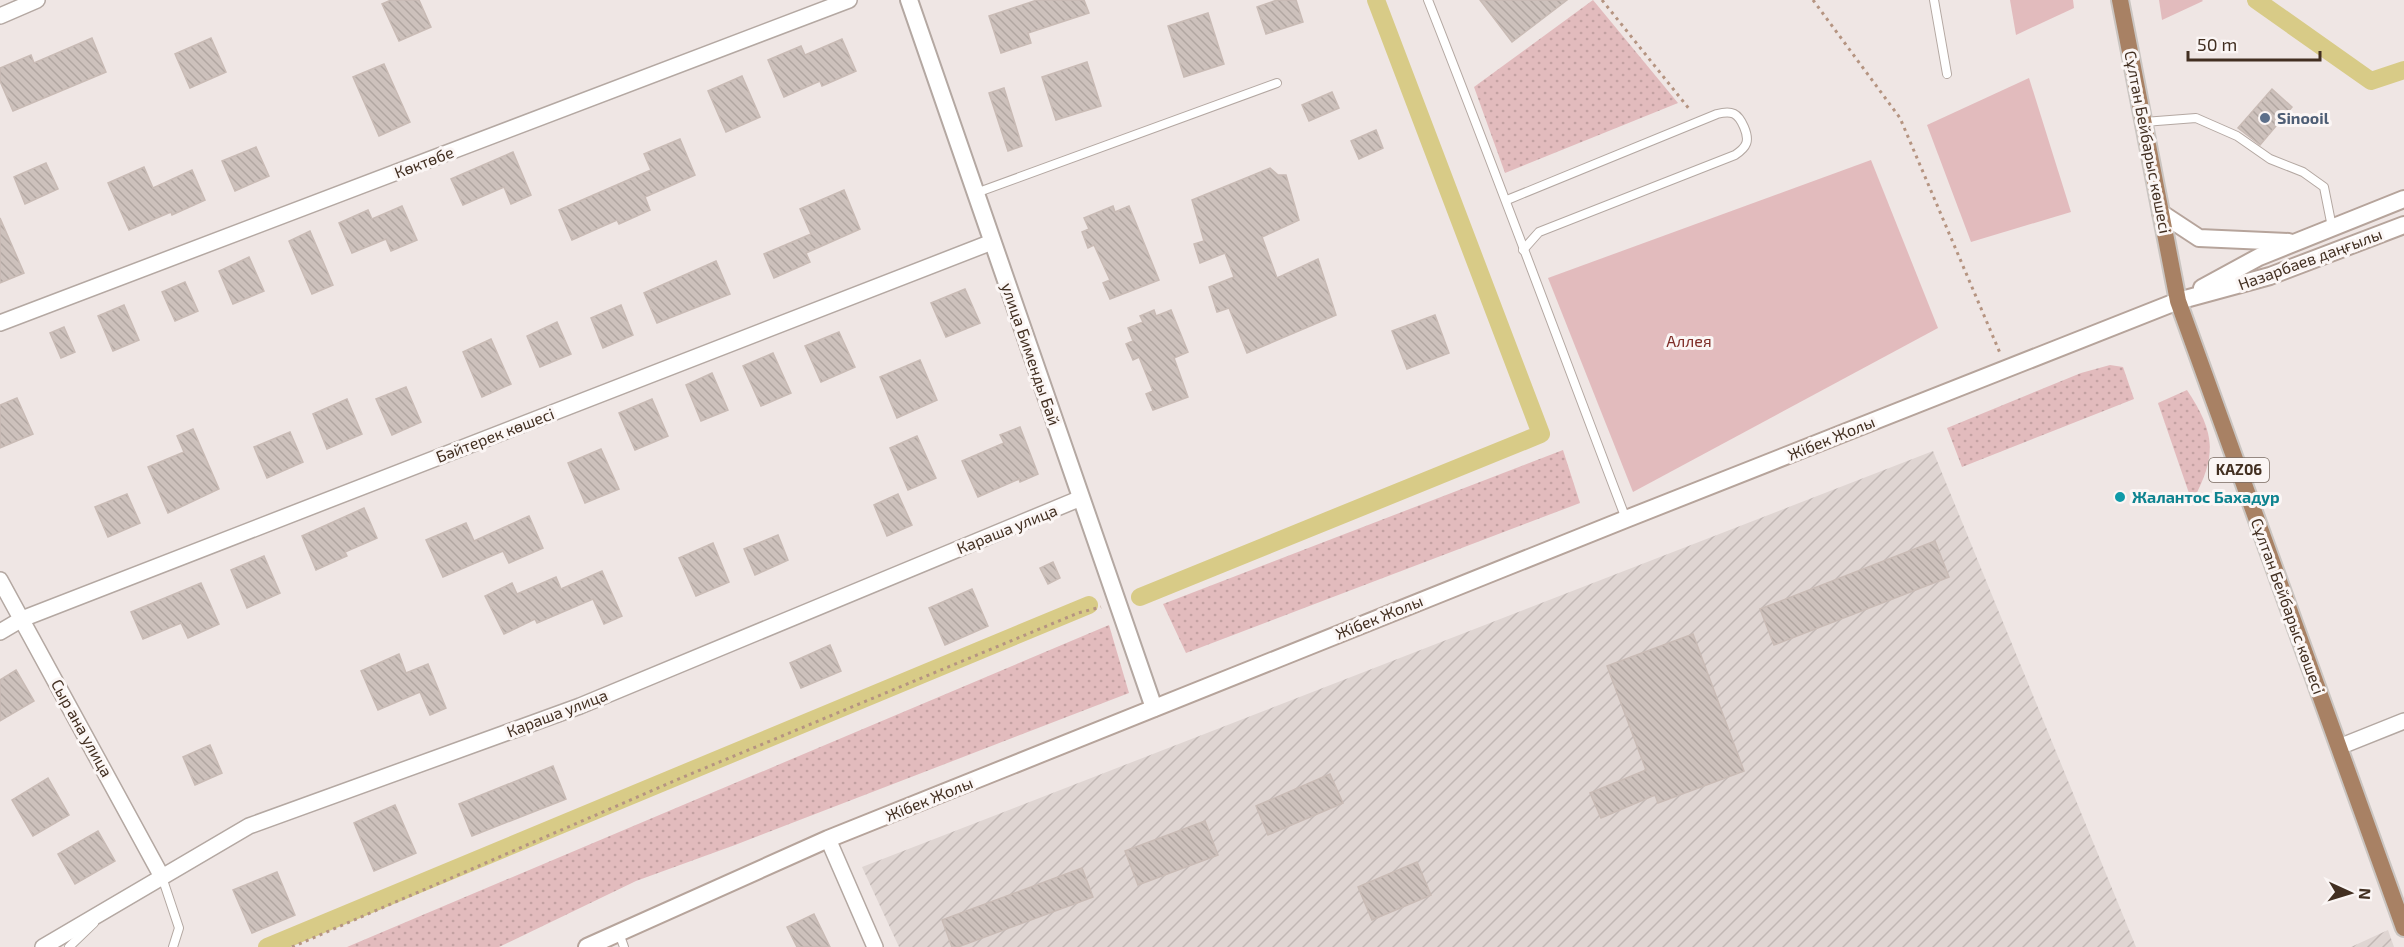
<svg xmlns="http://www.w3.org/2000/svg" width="2404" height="947" viewBox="0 0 2404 947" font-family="'Exo 2',sans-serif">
<defs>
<pattern id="industrial-furrows" width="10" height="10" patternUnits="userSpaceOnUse" patternTransform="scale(1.5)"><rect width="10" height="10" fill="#dfd5d2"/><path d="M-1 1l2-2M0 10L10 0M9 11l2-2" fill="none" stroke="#c1b7b4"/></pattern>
<pattern id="grass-dots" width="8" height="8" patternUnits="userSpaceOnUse" patternTransform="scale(1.5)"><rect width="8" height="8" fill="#e2bbbd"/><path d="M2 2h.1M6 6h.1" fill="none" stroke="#c3a1a2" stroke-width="1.8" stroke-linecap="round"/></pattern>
<pattern id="building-back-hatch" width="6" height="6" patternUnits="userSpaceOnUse" patternTransform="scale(1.5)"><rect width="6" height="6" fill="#cdc1bc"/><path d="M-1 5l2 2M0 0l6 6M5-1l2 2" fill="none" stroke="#b1a6a1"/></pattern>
</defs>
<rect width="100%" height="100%" fill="#efe6e4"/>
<g fill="url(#industrial-furrows)">
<path d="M1933,451L2136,947H899L862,867Z"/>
<path d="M2388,930L2394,947H2351Z"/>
</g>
<g fill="url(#grass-dots)">
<path d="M1593,0L1678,103L1505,173L1474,87Z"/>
<path d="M2110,365L2123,367L2134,399L1962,467L1947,428L2081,373Z"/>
<path d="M2187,390C2216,434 2217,456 2192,502L2158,403Z"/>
<path d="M1563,450L1580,503L1186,653L1163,604Z"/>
<path d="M1109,625L1129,693L735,845L636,881L499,947H347Z"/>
</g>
<g fill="#e2bbbd">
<path d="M2010,0H2073L2074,8L2016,35Z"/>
<path d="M2159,0H2202L2203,1L2162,20Z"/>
<path d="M2029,78L2071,212L1971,242L1927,125Z"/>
<path d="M1871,160L1938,328L1633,492L1548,278Z"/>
</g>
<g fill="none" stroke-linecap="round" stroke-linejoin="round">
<g stroke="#d8cb87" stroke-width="18">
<path d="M2256,0L2371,81L2404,70"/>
<path d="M1140,597L1541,434L1376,0"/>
<path d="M267,947L1089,605"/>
</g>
</g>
<g fill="url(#building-back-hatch)" stroke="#c9bbb5" stroke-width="1.5">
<path d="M391,0H419L431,27L399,41L382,4Z"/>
<path d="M1037,0H1084L1089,13L1028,33L1031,43L1001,53L989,16Z"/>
<path d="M1277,0H1296L1303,22L1266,34L1257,7Z"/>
<path d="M1480,0H1567L1512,42Z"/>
<path d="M1208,13L1224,64L1184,77L1168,26Z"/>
<path d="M92,38L106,72L13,111L0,81V68L31,55L34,63Z"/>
<path d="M211,38L226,72L190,88L175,54Z"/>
<path d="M842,39L856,71L822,86L820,81L784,97L768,60L801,46L805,55Z"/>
<path d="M1087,62L1101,106L1056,120L1042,77Z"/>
<path d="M384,64L410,122L379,136L353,77Z"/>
<path d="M742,76L760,117L726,132L708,91Z"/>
<path d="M1004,88L1022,146L1008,151L989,93Z"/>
<path d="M2272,89L2292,107L2260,145L2238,128Z"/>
<path d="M1332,92L1339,108L1309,121L1302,105Z"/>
<path d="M1376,130L1383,148L1359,159L1351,141Z"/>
<path d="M680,139L695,175L645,197L650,210L619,224L617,220L572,240L559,210L651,170L644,154Z"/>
<path d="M256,147L269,176L235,191L222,161Z"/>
<path d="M513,152L531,195L511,204L504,187L463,205L451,179Z"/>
<path d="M46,163L58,189L25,204L14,177Z"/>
<path d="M144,167L153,188L192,170L205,200L172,215L171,212L129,230L108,183Z"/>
<path d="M1270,168L1278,175H1286L1299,220L1262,237L1277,278L1318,259L1336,315L1247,353L1229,308L1217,312L1209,287L1234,277L1225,253L1200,263L1194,244L1204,241L1192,200Z"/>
<path d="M844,190L860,229L806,253L810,262L774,278L764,254L811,234L800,209Z"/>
<path d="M402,206L417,240L391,251L386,239L352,253L339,223L368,210L372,219Z"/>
<path d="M1113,206L1115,212L1129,206L1159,280L1110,299L1103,283L1110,280L1094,245L1088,248L1082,232L1089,229L1084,218Z"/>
<path d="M0,218L24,273L0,283Z"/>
<path d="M310,231L333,285L312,294L289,241Z"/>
<path d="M249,257L264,291L233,304L219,271Z"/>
<path d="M716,261L730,294L657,323L644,293Z"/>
<path d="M185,282L198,311L175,321L162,292Z"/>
<path d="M965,289L980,323L946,337L931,303Z"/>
<path d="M124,305L139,340L113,351L98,316Z"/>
<path d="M621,305L633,335L603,348L591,318Z"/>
<path d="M1154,310L1156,316L1171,310L1188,352L1174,358L1188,397L1153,410L1146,394L1153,391L1139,357L1133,360L1126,344L1133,341L1128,328L1143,322L1140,316Z"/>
<path d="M1435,315L1449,353L1407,369L1392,331Z"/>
<path d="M557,322L571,354L540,367L527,336Z"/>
<path d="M64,327L75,352L61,358L50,333Z"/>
<path d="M839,332L855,367L821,382L805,346Z"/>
<path d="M491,339L511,384L482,397L463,352Z"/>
<path d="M773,353L791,393L761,406L743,366Z"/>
<path d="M920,360L937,400L897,418L880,377Z"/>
<path d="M712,373L728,410L701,421L686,385Z"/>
<path d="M406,387L421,422L392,435L376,399Z"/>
<path d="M17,398L33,434L0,448V405Z"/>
<path d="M347,399L362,434L327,449L313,414Z"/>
<path d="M652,399L668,436L635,450L619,413Z"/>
<path d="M1020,427L1038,474L1020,482L1019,479L978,497L962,461L1004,443L1000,435Z"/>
<path d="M193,429L219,489L168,513L148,467L184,452L177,436Z"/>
<path d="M290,432L303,462L267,478L254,447Z"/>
<path d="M917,436L936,478L908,490L890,448Z"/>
<path d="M601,449L619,489L585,503L568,463Z"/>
<path d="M127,494L140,523L108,537L95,507Z"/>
<path d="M898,494L912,525L887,536L874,505Z"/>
<path d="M364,508L377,538L345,552L347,556L316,570L302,536Z"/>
<path d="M529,516L543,548L509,563L503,551L443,577L426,540L466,523L474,541Z"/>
<path d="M778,535L788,560L755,575L744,549Z"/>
<path d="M1935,541L1949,577L1774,645L1760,609Z"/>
<path d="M713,543L729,582L696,596L679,558Z"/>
<path d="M264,556L280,593L247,608L231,570Z"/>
<path d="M1053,562L1060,578L1048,584L1040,568Z"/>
<path d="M602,571L622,616L604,624L593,599L537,623L535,619L504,634L485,596L512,583L517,594L556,577L561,589Z"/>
<path d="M201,583L219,624L188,638L181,623L143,639L131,612Z"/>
<path d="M972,589L988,626L945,645L929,608Z"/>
<path d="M1693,634L1744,771L1658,803L1655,795L1601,818L1590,793L1646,770L1607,666Z"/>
<path d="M830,645L841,671L801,688L790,663Z"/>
<path d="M399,654L406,673L428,664L446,708L430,715L420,692L378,710L361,671Z"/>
<path d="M16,670L34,701L0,721V680Z"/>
<path d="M210,745L222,773L195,785L183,757Z"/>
<path d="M553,766L566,799L472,836L459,804Z"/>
<path d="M1330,774L1343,803L1268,835L1256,806Z"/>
<path d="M48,778L69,815L33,836L12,800Z"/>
<path d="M395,805L416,853L374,871L354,823Z"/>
<path d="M1205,821L1218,855L1138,885L1125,851Z"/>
<path d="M98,831L115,861L75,884L58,854Z"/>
<path d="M1417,862L1431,895L1372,920L1358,887Z"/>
<path d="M1082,868L1093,897L958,947H952L942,920Z"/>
<path d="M277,872L295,915L252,933L233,890Z"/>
<path d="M814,914L830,947H797L787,927Z"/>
</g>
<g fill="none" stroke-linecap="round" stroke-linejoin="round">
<defs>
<g id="service">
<path d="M1428,0C1496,172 1560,346 1626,519"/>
<path d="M1934,0L1947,74"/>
<path d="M2144,122L2196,118L2237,136L2270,159L2303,172L2324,187L2332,227"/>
<path d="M976,193L1277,83"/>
<path d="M1507,200L1717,114C1732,110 1738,113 1744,127C1750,141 1747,147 1735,155L1539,232L1523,250"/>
<path d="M162,877L179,928L173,947"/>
<path d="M619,933L624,947"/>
<path d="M69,947L94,923"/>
</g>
<g id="minor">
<path d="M0,16L37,0"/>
<path d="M0,323L849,0"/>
<path d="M0,580L162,877"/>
<path d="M0,632L22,619L992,242"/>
<path d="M2339,747L2404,721"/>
<path d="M828,839L875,947"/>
<path d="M43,947L249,826L580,706L1081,498"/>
</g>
<path id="tertiary" d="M909,0L1154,708"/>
<g id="secondary">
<path d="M2161,213L2199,238L2289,242"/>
<path d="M2202,288L2259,257L2404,199"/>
<path d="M587,947L828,839L1626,519L2178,301L2270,276L2404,225"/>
</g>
<path id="primary" d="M2120,0L2178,301L2404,928"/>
</defs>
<use href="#service" stroke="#b4a8a2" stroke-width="10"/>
<use href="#minor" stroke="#b4a8a2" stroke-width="18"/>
<use href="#tertiary" stroke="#b4a8a2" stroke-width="20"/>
<use href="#secondary" stroke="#b6a49b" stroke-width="20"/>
<use href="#primary" stroke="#cac5c1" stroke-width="20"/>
<g stroke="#b59481" stroke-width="3" stroke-dasharray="3 4.5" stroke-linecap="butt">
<path d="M1602,0L1690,110"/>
<path d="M1813,0L1900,118L2000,353"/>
<path d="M292,947L681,778L1078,613L1101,607"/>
</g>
<use href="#service" stroke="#fff" stroke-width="8"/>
<use href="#minor" stroke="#fff" stroke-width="15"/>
<use href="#tertiary" stroke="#fff" stroke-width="16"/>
<use href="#secondary" stroke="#fff" stroke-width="16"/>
<use href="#primary" stroke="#a88164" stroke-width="16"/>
</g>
<circle fill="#5c6f8a" stroke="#fbf6f5" stroke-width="2" cx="2265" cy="118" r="6"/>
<circle fill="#0f9aa8" stroke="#fbf6f5" stroke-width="2" cx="2120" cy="497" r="6"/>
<g text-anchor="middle" stroke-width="6" stroke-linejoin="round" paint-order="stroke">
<rect fill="#fbf6f5" stroke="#7a6b61" stroke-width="1.5" x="2209" y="458" width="60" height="24" rx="4.5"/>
<g font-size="15" font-weight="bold" fill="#422f21">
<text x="2239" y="475">KAZ06</text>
</g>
<g font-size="16" font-weight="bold" fill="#4e5e75" stroke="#fbf6f5" text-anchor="start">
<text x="2277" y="124">Sinooil</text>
</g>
<g font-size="16" fill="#422f21" stroke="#fbf6f5">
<text transform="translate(2148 142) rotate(79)" y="6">Сұлтан Бейбарыс көшесі</text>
<text transform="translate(424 162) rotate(-21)" y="6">Көктөбе</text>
<text transform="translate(2310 259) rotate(-20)" y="6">Назарбаев даңғылы</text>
<text transform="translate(1031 354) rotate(71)" y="6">улица Бименды Бай</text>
<text transform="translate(495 435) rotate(-21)" y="6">Бәйтерек көшесі</text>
<text transform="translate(1831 438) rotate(-22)" y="6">Жібек Жолы</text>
<text transform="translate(1007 529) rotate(-22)" y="6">Караша улица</text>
<text transform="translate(2288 606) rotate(70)" y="6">Сұлтан Бейбарыс көшесі</text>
<text transform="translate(1379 617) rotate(-22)" y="6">Жібек Жолы</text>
<text transform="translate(557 713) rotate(-21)" y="6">Караша улица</text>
<text transform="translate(82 728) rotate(61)" y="6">Сыр ана улица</text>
<text transform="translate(929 799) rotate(-22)" y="6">Жібек Жолы</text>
</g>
<g font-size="16" fill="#7e2d27" stroke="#fbf6f5">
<text x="1689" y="347">Аллея</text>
</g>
<g font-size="16" font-weight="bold" fill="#0d838f" stroke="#fbf6f5" text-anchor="start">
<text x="2132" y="503">Жалантос Бахадур</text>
</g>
</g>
<g transform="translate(2350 893) rotate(94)" stroke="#fbf6f5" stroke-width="4.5" paint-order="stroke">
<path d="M0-4.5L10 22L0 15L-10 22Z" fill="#422f21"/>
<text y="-9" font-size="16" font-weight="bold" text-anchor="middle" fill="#422f21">N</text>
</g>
<path d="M2188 51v9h132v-9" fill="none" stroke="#422f21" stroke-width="3"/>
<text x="2197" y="51" font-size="18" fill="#422f21" stroke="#fbf6f5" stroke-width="4.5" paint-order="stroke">50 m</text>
</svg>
